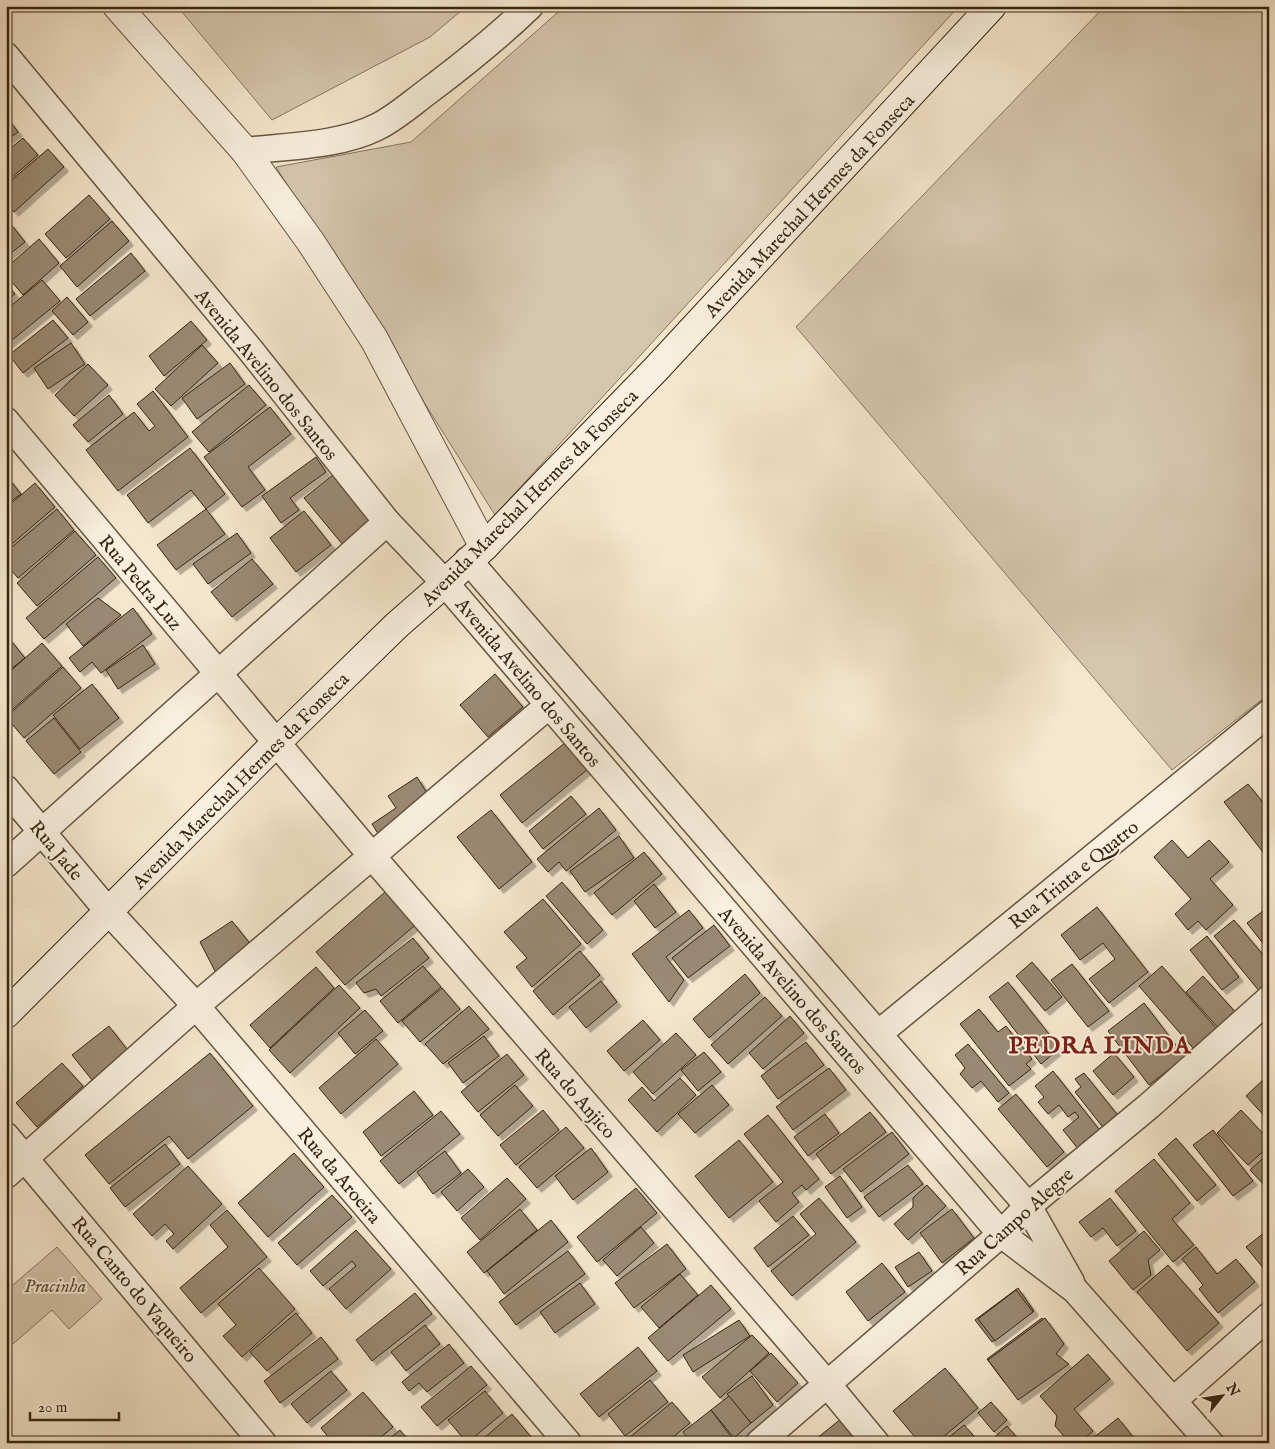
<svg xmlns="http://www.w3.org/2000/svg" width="1275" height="1449" viewBox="0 0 1275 1449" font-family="'IM FELL English',serif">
<defs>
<filter id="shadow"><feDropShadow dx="4.5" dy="4.5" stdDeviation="0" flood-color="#0004"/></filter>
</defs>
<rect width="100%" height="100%" fill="#f5e6cd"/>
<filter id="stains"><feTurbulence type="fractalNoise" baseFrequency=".004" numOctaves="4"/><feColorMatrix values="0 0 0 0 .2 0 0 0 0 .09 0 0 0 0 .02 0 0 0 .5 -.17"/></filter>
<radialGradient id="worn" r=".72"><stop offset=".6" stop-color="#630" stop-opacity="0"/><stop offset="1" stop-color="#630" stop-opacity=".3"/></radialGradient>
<g fill="#d5c5ad" stroke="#86755f">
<path d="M177,6H467L430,37L272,120Z"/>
<path d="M565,6H959L495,515L276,167L411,142Z"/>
<path d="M1105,6H1269V107L1262,114L1269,121V694L1172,770L796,327Z"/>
<path d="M57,1247L102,1299L69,1329L52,1310L6,1350V1291Z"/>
</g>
<g fill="#9a8973" stroke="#372511" filter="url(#shadow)">
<path d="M6,116L18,132L6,141Z"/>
<path d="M23,138L38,155L9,180L6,176V152Z"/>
<path d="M48,149L64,167L14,212L6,203V185Z"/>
<path d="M89,195L110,219L66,258L45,234Z"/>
<path d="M112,221L129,241L77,287L60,266Z"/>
<path d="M10,223L25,242L6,257V225Z"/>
<path d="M39,239L59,263L23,295L6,275V268Z"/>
<path d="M131,253L145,271L90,316L76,299Z"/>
<path d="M42,280L60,301L6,345V310Z"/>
<path d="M6,283L15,294L6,301Z"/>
<path d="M67,297L88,322L73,335L52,311Z"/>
<path d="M53,320L68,338L23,373L9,355Z"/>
<path d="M191,321L207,340L164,376L149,356Z"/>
<path d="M71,343L85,364L48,389L34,368Z"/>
<path d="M202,345L218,363L171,406L155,389Z"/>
<path d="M230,363L245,384L197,419L182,398Z"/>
<path d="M88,364L108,385L74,416L55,395Z"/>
<path d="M249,385L266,405L209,452L192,432Z"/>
<path d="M153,391L188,437L118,491L86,450L134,412L149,431L155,426L137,404Z"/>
<path d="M109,395L123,414L88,442L73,425Z"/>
<path d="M270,407L291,434L248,467L265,490L242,507L204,457Z"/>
<path d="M190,448L225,494L206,509L191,490L148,523L127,495Z"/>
<path d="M316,457L326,472L290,498L299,510L281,523L262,496Z"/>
<path d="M6,475L21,494L6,505Z"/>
<path d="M333,475L376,527L348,551L304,498Z"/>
<path d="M35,483L55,507L6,549V508Z"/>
<path d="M57,509L74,530L18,578L6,564V552Z"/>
<path d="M206,509L225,534L176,570L157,545Z"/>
<path d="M304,511L331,545L296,572L270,538Z"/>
<path d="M75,531L96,555L37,606L17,583Z"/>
<path d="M237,533L251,553L208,584L193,564Z"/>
<path d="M98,557L116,578L44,639L26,618Z"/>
<path d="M252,559L273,584L232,617L211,592Z"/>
<path d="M98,598L121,615L83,646L66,624Z"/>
<path d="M133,608L152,634L101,673L92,662L80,672L69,658Z"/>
<path d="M8,637L25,658L6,673V639Z"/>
<path d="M42,643L62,666L6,715V675Z"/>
<path d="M143,645L155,664L118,689L106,670Z"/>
<path d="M63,667L81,688L24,738L6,717Z"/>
<path d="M495,674L523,707L488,737L460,705Z"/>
<path d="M92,684L119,718L80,749L53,715Z"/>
<path d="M54,718L81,752L54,774L26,741Z"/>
<path d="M566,742L588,769L522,823L500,795Z"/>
<path d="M417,777L432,801L379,835L372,824L396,808L388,796Z"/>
<path d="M1248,784L1269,810V860L1224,802Z"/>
<path d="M571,796L586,814L543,849L529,831Z"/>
<path d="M599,808L616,830L566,871L559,862L548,872L537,859Z"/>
<path d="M491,810L532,862L499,889L457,837Z"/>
<path d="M619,836L634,858L585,892L570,871Z"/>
<path d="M1172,840L1188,858L1209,840L1229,862L1210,879L1233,905L1206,930L1198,921L1188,930L1175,914L1191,899L1154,857Z"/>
<path d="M644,852L662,874L612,915L594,893Z"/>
<path d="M562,882L603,930L587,944L546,896Z"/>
<path d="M654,884L676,912L655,928L634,901Z"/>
<path d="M392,886L421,920L345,985L316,952Z"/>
<path d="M543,899L581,944L532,987L516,967L527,958L504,932Z"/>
<path d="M1097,907L1148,972L1109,1003L1089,979L1115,959L1103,943L1080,960L1061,935Z"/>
<path d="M1267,908L1269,910V951L1247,923Z"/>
<path d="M689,910L703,928L666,957L684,980L669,1002L632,954Z"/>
<path d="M1234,920L1269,962V985L1260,992L1214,936Z"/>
<path d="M232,921L252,946L216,973L200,942Z"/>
<path d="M714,925L730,946L688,978L672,958Z"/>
<path d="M1207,936L1239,977L1222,990L1190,950Z"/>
<path d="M413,938L429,958L381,996L376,989L364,993L356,983Z"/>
<path d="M580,951L600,975L553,1015L533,991Z"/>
<path d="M1032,962L1062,997L1045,1011L1016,976Z"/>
<path d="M1072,964L1109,1011L1088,1027L1051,980Z"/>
<path d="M423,966L441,987L398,1023L380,1001Z"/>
<path d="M1162,966L1216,1028L1193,1048L1139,986Z"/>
<path d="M316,967L334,988L270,1048L250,1025Z"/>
<path d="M745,974L760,993L709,1038L693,1019Z"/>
<path d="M1203,976L1238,1015L1221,1031L1186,992Z"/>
<path d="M601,981L617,1002L586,1028L569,1007Z"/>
<path d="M1008,982L1060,1048L1041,1064L989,997Z"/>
<path d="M339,985L360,1008L290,1073L269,1050Z"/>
<path d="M442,988L460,1009L420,1042L402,1021Z"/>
<path d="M765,997L782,1016L728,1064L711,1045Z"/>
<path d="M1144,1003L1185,1057L1149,1085L1108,1031Z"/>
<path d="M469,1006L489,1029L443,1064L425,1044Z"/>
<path d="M979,1009L998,1032L1006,1026L1032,1059L1026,1064L1031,1069L1009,1086L960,1024Z"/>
<path d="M365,1010L383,1031L355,1054L338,1033Z"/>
<path d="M790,1016L804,1033L763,1069L749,1053Z"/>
<path d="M643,1020L660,1040L624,1071L607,1051Z"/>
<path d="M109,1026L129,1052L92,1080L72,1055Z"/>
<path d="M676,1033L696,1055L653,1094L633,1072Z"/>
<path d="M484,1036L499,1056L463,1083L448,1063Z"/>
<path d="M376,1039L398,1064L341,1114L319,1088Z"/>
<path d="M806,1042L824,1065L778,1099L761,1076Z"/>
<path d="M968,1044L1009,1093L998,1102L981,1081L972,1088L960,1074L965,1068L955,1055Z"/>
<path d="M704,1052L721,1072L698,1091L681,1070Z"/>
<path d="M210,1053L253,1106L188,1159L169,1136L109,1184L85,1155Z"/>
<path d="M1114,1053L1134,1077L1113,1095L1093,1071Z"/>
<path d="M507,1054L524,1075L478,1112L461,1092Z"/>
<path d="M62,1063L83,1086L37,1127L16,1103Z"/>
<path d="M829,1068L846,1090L793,1130L776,1107Z"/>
<path d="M1053,1071L1102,1133L1088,1144L1085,1140L1079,1150L1063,1130L1079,1117L1075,1112L1068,1117L1059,1105L1048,1114L1038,1102L1044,1097L1035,1086Z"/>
<path d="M1084,1073L1120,1118L1105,1130L1075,1092L1081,1087L1075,1079Z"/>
<path d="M1268,1075L1269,1077V1121L1246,1096Z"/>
<path d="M680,1078L696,1095L657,1132L628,1100L642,1087L654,1101Z"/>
<path d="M515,1085L533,1106L498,1136L480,1115Z"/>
<path d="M712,1085L729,1105L695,1133L678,1114Z"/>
<path d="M414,1091L433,1115L381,1156L363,1132Z"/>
<path d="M1016,1094L1064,1152L1047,1167L998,1109Z"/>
<path d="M543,1110L559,1130L516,1165L500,1145Z"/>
<path d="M1241,1110L1269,1140V1146L1248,1165L1217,1133Z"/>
<path d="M441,1111L460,1134L399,1184L380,1161Z"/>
<path d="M870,1112L886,1132L831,1174L816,1154Z"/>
<path d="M825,1114L839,1133L808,1156L794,1137Z"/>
<path d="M768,1115L819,1179L806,1190L802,1185L792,1193L799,1202L776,1222L759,1201L783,1182L744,1134Z"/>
<path d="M566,1127L584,1148L537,1188L519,1167Z"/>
<path d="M1213,1130L1253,1181L1233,1196L1193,1145Z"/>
<path d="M892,1132L909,1154L861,1192L843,1169Z"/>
<path d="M1176,1138L1216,1185L1197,1201L1158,1154Z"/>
<path d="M739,1140L773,1182L729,1218L695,1176Z"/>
<path d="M165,1144L180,1164L125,1207L110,1188Z"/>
<path d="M591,1148L608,1172L573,1200L555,1176Z"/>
<path d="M445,1151L461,1173L433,1194L417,1172Z"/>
<path d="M294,1153L324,1187L268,1237L238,1203Z"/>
<path d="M1269,1153V1189H1268L1250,1170Z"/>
<path d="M1154,1159L1190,1203L1172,1219L1194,1245L1173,1262L1115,1191Z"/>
<path d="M908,1165L923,1184L879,1217L864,1197Z"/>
<path d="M188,1166L222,1204L173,1249L166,1241L174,1234L165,1224L152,1236L133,1214Z"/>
<path d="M468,1169L484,1187L457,1211L441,1192Z"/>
<path d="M840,1176L862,1207L847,1218L825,1187Z"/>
<path d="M507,1178L526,1199L480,1240L461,1218Z"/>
<path d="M927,1185L946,1206L908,1240L894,1224L913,1207V1198Z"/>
<path d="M636,1188L657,1213L597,1262L577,1237Z"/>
<path d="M332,1195L352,1217L297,1265L278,1243Z"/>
<path d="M819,1198L856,1242L792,1296L771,1271L816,1234L800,1214Z"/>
<path d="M1110,1198L1136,1231L1117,1246L1103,1228L1091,1237L1079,1222Z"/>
<path d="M520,1209L537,1230L484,1273L467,1252Z"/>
<path d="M952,1209L974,1238L942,1263L920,1233Z"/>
<path d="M227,1210L267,1257L201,1313L180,1288L228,1247L210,1225Z"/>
<path d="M793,1216L809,1235L768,1267L754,1248Z"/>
<path d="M551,1220L568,1242L504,1294L487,1271Z"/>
<path d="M641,1227L654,1243L617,1276L603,1260Z"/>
<path d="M1269,1229V1275L1246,1247Z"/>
<path d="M356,1230L391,1269L346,1309L329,1289L356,1266L352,1261L323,1286L310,1271Z"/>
<path d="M1144,1231L1160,1250L1148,1260L1151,1275L1133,1290L1109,1261Z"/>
<path d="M667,1244L686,1269L634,1308L615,1283Z"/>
<path d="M1196,1247L1217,1274L1236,1259L1255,1282L1218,1313L1199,1289L1203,1285L1182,1259Z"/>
<path d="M568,1251L585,1274L516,1325L499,1302Z"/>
<path d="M919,1252L932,1271L908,1287L895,1267Z"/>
<path d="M882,1263L905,1292L868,1321L846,1292Z"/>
<path d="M1168,1265L1219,1323L1187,1351L1137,1292Z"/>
<path d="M259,1268L295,1309L242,1357L223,1336L236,1325L218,1304Z"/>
<path d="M680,1274L698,1295L659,1328L641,1307Z"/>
<path d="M580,1283L595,1304L555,1333L540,1312Z"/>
<path d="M711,1285L731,1309L668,1361L648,1338Z"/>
<path d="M1018,1288L1034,1311L992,1342L975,1320Z"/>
<path d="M1016,1290L1033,1312L995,1341L978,1319Z"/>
<path d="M415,1293L432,1314L372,1361L356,1340Z"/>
<path d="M296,1313L312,1333L267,1371L250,1352Z"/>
<path d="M1042,1318L1060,1342L1005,1383L987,1359Z"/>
<path d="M1045,1318L1064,1344L1056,1354L1069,1364L1018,1400L988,1360Z"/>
<path d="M739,1320L750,1336L693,1372L683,1355Z"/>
<path d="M425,1325L440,1344L406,1371L391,1352Z"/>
<path d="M752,1335L769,1353L720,1398L702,1377Z"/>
<path d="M321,1337L338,1359L280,1403L264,1381Z"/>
<path d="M449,1344L464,1363L427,1392L419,1383L409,1391L402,1382Z"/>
<path d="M638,1347L657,1371L599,1417L580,1394Z"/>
<path d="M771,1353L798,1383L777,1402L750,1371Z"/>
<path d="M1088,1354L1110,1379L1074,1409L1093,1431L1080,1443H1070L1055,1426L1057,1416L1040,1396Z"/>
<path d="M471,1366L487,1385L437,1426L421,1407Z"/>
<path d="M945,1368L978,1408L936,1443H920L893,1411Z"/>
<path d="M331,1371L347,1390L307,1423L291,1404Z"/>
<path d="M752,1376L773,1405L751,1423L727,1394Z"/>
<path d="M650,1380L668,1402L625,1436L608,1414Z"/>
<path d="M485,1391L503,1413L467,1443L448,1420Z"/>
<path d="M363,1392L393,1427L374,1443H333L321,1428Z"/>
<path d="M729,1396L751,1423L734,1438L711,1410Z"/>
<path d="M672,1402L690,1423L666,1443H623Z"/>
<path d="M991,1402L1007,1420L994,1432L978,1413Z"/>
<path d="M711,1410L732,1438L725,1443H691L683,1432Z"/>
<path d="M512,1414L536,1443H478Z"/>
<path d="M842,1418L862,1443H811Z"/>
<path d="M1118,1418L1134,1438L1129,1443H1087Z"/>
<path d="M964,1425L980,1443H942Z"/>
<path d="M1007,1426L1022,1443H988Z"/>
<path d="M400,1430L411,1443H384Z"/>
</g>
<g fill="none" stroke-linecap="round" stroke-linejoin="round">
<defs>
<g id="minor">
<path d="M6,56L252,352L387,522L445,583L1001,1234L1075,1290L1210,1443"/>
<path d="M245,151C287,146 339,146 377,127C394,119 411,104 427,92C463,65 498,37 530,6"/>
<path d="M6,421L371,855L828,1385L876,1443"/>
<path d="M468,560L878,1034L1028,1206L1071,1282"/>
<path d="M6,789L108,911L196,1006L568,1443"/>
<path d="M6,864L387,522"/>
<path d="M878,1034L1269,713"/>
<path d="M6,1136L263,1443"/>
<path d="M6,1175L196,1006L549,705"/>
<path d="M1174,1400L1269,1316"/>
<path d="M759,1443L1001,1234L1028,1206L1149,1106L1269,999"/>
</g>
<path id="tertiary" d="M117,6L245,151L310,241L374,339L484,547"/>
<path id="secondary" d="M6,1014L276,743L397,625L445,583L484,547L554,474L656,369L992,6"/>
</defs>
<use href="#minor" stroke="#665540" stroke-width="29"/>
<use href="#tertiary" stroke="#665540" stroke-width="30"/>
<use href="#secondary" stroke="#372511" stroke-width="30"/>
<use href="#minor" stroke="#f8efde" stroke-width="26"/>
<use href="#tertiary" stroke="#f8efde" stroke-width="28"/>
<use href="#secondary" stroke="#f8efde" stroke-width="28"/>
</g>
<g text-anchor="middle" stroke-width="4" stroke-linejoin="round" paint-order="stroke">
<g font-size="19" fill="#372511" stroke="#f8efde">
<text transform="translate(809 205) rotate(-47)" y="7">Avenida Marechal Hermes da Fonseca</text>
<text transform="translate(267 374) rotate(51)" y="7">Avenida Avelino dos Santos</text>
<text transform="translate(529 497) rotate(-45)" y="7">Avenida Marechal Hermes da Fonseca</text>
<text transform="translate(141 582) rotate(50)" y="7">Rua Pedra Luz</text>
<text transform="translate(529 682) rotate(50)" y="7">Avenida Avelino dos Santos</text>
<text transform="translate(240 780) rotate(-45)" y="7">Avenida Marechal Hermes da Fonseca</text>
<text transform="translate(57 850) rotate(50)" y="7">Rua Jade</text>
<text transform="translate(1073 874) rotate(-39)" y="7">Rua Trinta e Quatro</text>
<text transform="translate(793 990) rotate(49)" y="7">Avenida Avelino dos Santos</text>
<text transform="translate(576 1093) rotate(49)" y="7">Rua do Anjico</text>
<text transform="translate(340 1175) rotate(50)" y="7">Rua da Aroeira</text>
<text transform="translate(1014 1221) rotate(-42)" y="7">Rua Campo Alegre</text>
<text transform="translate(135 1289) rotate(50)" y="7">Rua Canto do Vaqueiro</text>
</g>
<g font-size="19" font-style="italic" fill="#5e4d38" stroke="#f8efde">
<text x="55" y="1292">Pracinha</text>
</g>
<g font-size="24" font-weight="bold" letter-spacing="1" fill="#7a1f14" stroke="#f8efde">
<text x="1100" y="1053">PEDRA LINDA</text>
</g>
</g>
<rect width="1275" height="1449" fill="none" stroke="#f5e6cd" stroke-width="25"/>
<rect x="8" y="8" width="1260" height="1434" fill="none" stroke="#372511" stroke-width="2.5"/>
<rect x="12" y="12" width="1250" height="1424" fill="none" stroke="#372511"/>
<g transform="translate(1222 1396) rotate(60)" stroke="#f8efde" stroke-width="4" paint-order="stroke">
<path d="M0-4L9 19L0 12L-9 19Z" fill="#372511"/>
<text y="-8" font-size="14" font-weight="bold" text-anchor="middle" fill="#372511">N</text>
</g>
<path d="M30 1412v8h89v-8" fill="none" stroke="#372511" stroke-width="2.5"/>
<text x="38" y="1412" font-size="15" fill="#372511" stroke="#f8efde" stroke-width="4" paint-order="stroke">20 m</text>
<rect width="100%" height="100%" filter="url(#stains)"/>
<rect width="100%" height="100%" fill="url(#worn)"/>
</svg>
